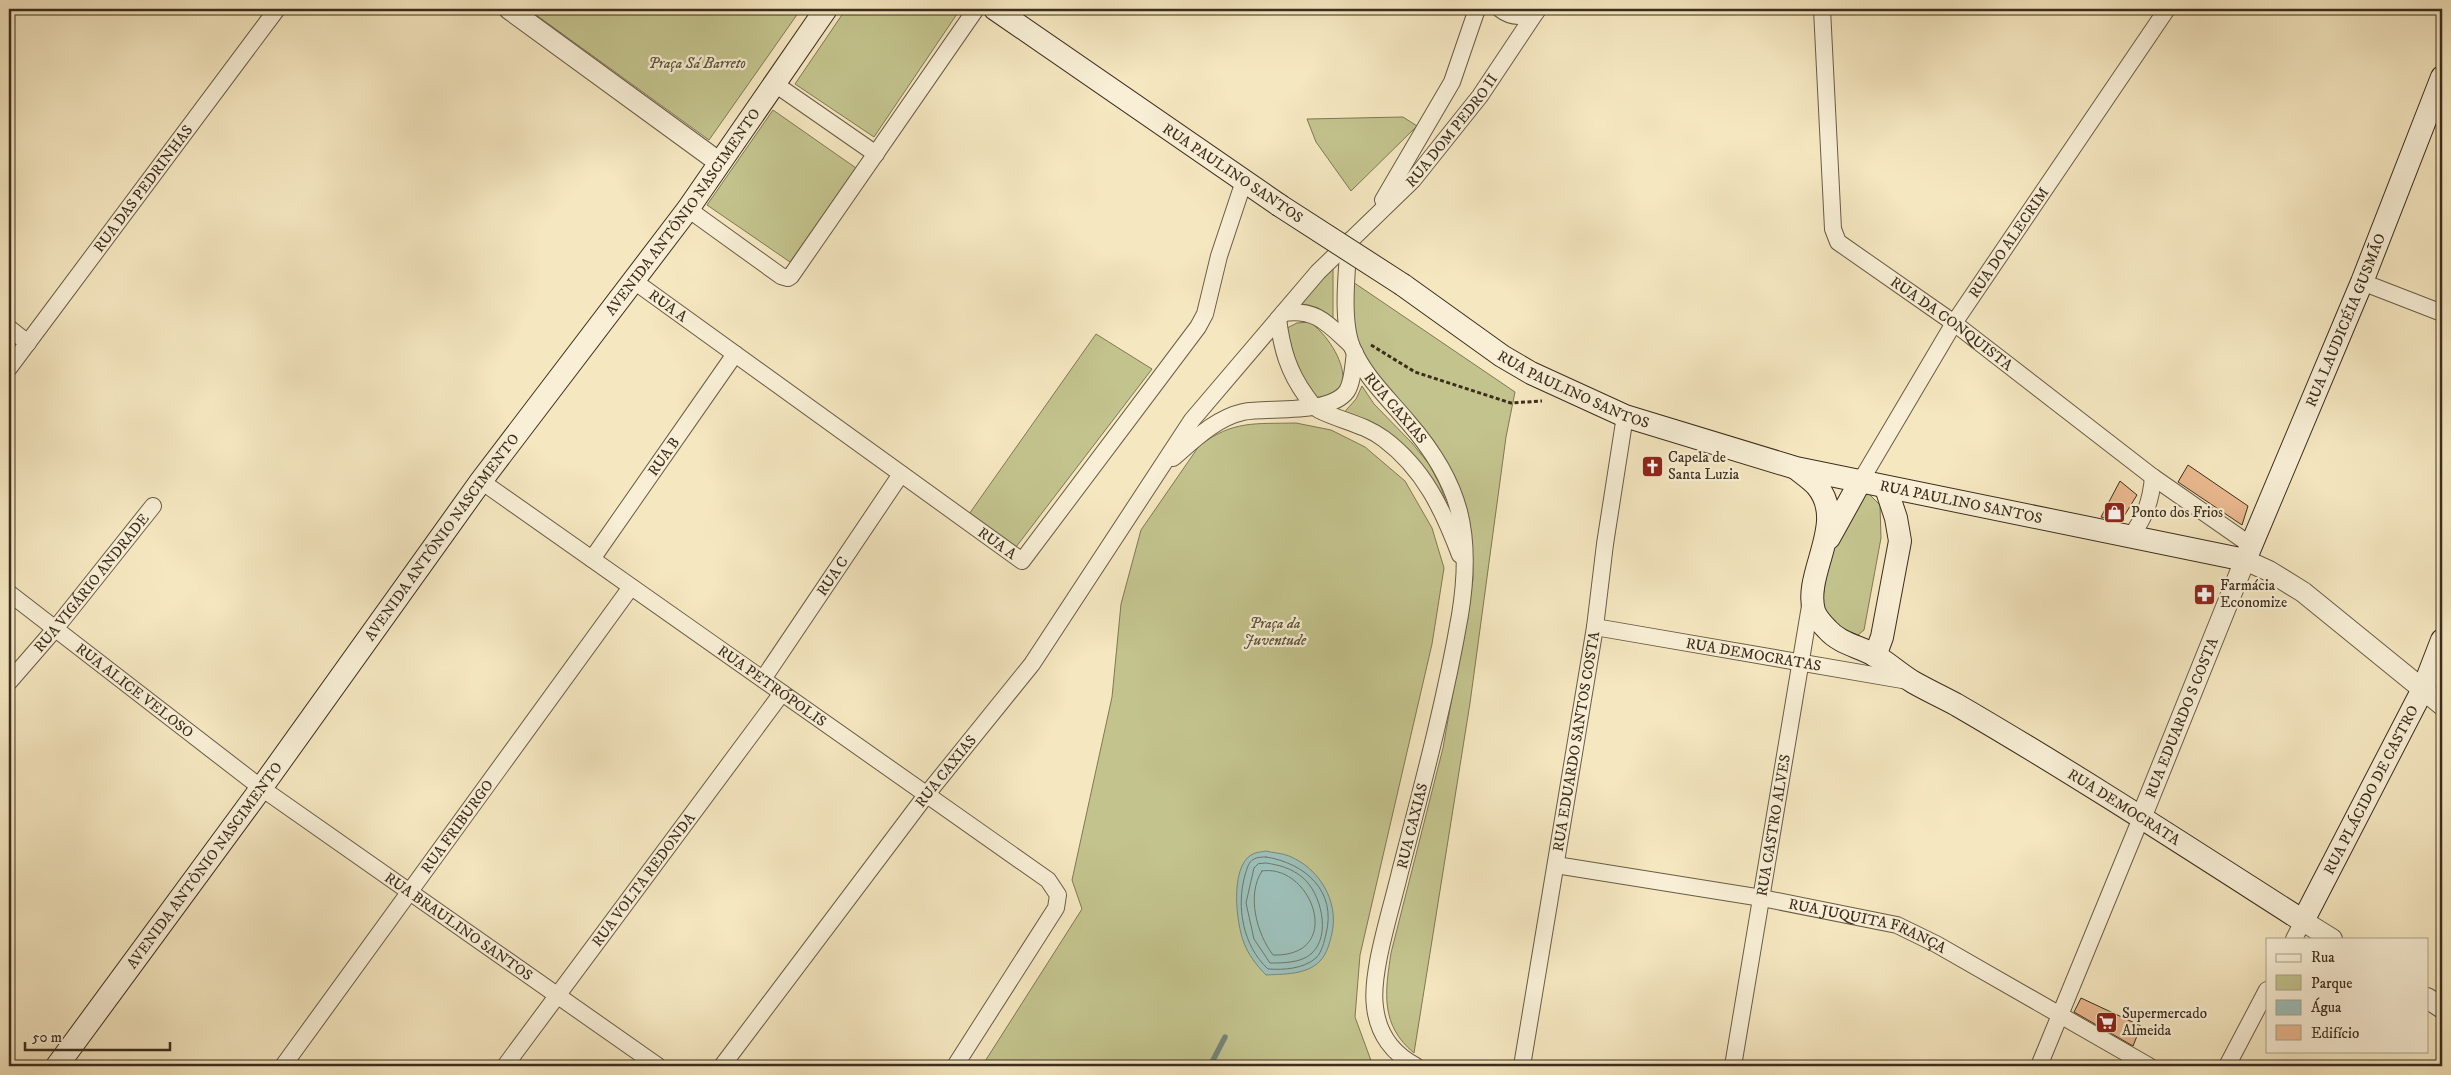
<svg xmlns="http://www.w3.org/2000/svg" width="2451" height="1075" viewBox="0 0 2451 1075" font-family="'IM FELL DW Pica',serif">
<rect width="100%" height="100%" fill="#f5e7c0"/>
<filter id="stains"><feTurbulence type="fractalNoise" baseFrequency=".004" numOctaves="4"/><feColorMatrix values="0 0 0 0 .2 0 0 0 0 .09 0 0 0 0 .02 0 0 0 .5 -.17"/></filter>
<radialGradient id="worn" r=".72"><stop offset=".6" stop-color="#630" stop-opacity="0"/><stop offset="1" stop-color="#630" stop-opacity=".3"/></radialGradient>
<g fill="#c3c38d" stroke="#807854">
<path d="M528,9H801L709,140Z"/>
<path d="M846,9H949L957,14L874,137L795,84Z"/>
<path d="M773,110L856,168L790,262L707,205Z"/>
<path d="M1403,117L1417,126L1351,191L1316,142L1307,119Z"/>
<path d="M1333,264V320L1318,308L1298,305Z"/>
<path d="M1353,282L1515,392L1506,437L1470,703L1414,1053C1380,1025 1385,992 1391,953L1443,748L1473,579L1472,541L1460,496L1363,359L1353,331Z"/>
<path d="M1310,322C1326,334 1344,359 1343,380C1343,385 1339,391 1337,395L1311,399L1295,378L1285,329L1297,323Z"/>
<path d="M1096,334L1152,369L1016,547L967,517Z"/>
<path d="M1362,386L1374,404L1412,443L1429,464L1440,485L1452,519L1435,487L1341,416L1356,399Z"/>
<path d="M1296,423L1331,430L1365,447L1405,481L1432,528L1444,568L1432,644L1360,955L1355,1017L1373,1066H982L1082,909L1072,880L1112,697L1121,604L1141,530L1199,446C1233,420 1255,424 1296,423Z"/>
<path d="M1869,494L1880,505L1881,538L1864,630L1852,640L1843,634L1822,605L1830,550L1856,497Z"/>
</g>
<path fill="#9dbfb8" stroke="#76857a" d="M1266,851C1273,853 1282,853 1289,856C1319,868 1339,901 1332,933C1330,942 1327,954 1320,961C1307,975 1283,974 1266,975C1257,966 1248,954 1244,943C1236,923 1230,868 1251,855C1255,852 1262,852 1266,851Z"/>
<g fill="none" stroke-linecap="round" stroke-linejoin="round">
<g stroke="#6c766a" stroke-width="1">
<path d="M1266,857C1305,863 1337,891 1326,934C1324,942 1322,952 1316,958C1303,969 1284,970 1268,969C1243,946 1236,907 1245,875C1247,869 1248,862 1254,859C1257,857 1263,857 1266,857Z"/>
<path d="M1266,863C1279,865 1291,868 1302,877C1321,892 1332,936 1311,954C1300,963 1284,963 1270,963L1254,939L1246,903L1254,868L1258,864Z"/>
<path d="M1262,871C1312,863 1346,957 1273,955C1257,934 1246,895 1262,871Z"/>
</g>
<path stroke="#76857a" stroke-width="5.5" d="M1210,1066L1225,1037"/>
</g>
<g fill="#eab88e" stroke="#3c2d1c">
<path d="M2188,465L2248,506L2242,525L2178,482Z"/>
<path d="M2120,481L2137,495L2121,521L2101,517Z"/>
<path d="M2081,998L2141,1026L2133,1046L2074,1012Z"/>
</g>
<g fill="none" stroke-linecap="round" stroke-linejoin="round">
<defs>
<g id="minor">
<path d="M1500,9C1513,19 1523,17 1537,11"/>
<path id="s1" d="M1822,9L1833,229L1838,242L1954,323L2153,477L2252,546"/>
<path d="M775,84L876,154"/>
<path d="M1383,200L1452,82L1477,9"/>
<path d="M688,209L781,276L788,278L791,276L976,9"/>
<path id="s2" d="M1349,241C1347,270 1341,320 1352,347C1364,376 1388,398 1408,422C1462,484 1473,535 1460,615C1445,702 1422,787 1400,872C1392,907 1370,973 1375,1007C1378,1034 1393,1054 1416,1066"/>
<path id="s3" d="M634,281L1022,561L1198,327L1205,314L1219,256L1244,181"/>
<path d="M2362,282L2442,313"/>
<path d="M1283,313C1316,308 1328,324 1351,345"/>
<path d="M1278,319C1282,349 1288,371 1306,396C1310,401 1313,407 1319,410C1341,421 1364,424 1384,439C1424,469 1443,510 1460,555"/>
<path d="M9,328L28,343"/>
<path id="s4" d="M9,368L277,9"/>
<path d="M1173,458C1194,440 1216,418 1243,412C1269,407 1330,415 1347,391C1353,381 1353,365 1355,353"/>
<path id="s5" d="M481,481L1048,880L1058,895L1056,908L955,1066"/>
<path id="s6" d="M1860,482L1954,323L2167,9"/>
<path d="M2131,536C2145,517 2151,501 2153,477"/>
<path id="s7" d="M592,559L735,354"/>
<path id="s8" d="M9,593L260,787L658,1066"/>
<path id="s9" d="M1595,627L1908,681"/>
<path id="s10" d="M763,679L901,474"/>
<path id="s11" d="M9,682L55,629L153,506"/>
<path id="s12" d="M1556,865L1762,898L1897,925L1936,944L2149,1066"/>
<path d="M2294,939L2303,921"/>
<path id="s13" d="M283,1066L631,587"/>
<path id="s14" d="M505,1066L782,693"/>
<path id="s15" d="M722,1066L927,794L1032,664L1192,420L1318,272L1413,180L1480,96L1538,9"/>
<path id="s16" d="M1522,1066L1595,627L1605,544L1625,416"/>
<path id="s17" d="M1733,1066L1811,600"/>
<path d="M2039,1066L2141,818"/>
<path d="M2227,1066L2267,990"/>
</g>
<g id="tertiary">
<path d="M509,9L720,163"/>
<path id="s18" d="M2141,818L2245,560L2269,571L2303,592L2442,705"/>
<path d="M2303,921L2332,939"/>
<path d="M2427,998L2442,1008"/>
</g>
<g id="secondary">
<path d="M995,9L1279,205"/>
<path id="s19" d="M1403,285L1502,356L1531,373L1625,416L1796,468L2245,560L2362,282L2442,77"/>
<path id="s20" d="M1797,469C1803,474 1812,480 1817,486C1848,523 1803,573 1814,611C1816,617 1822,624 1827,629C1840,644 1859,646 1876,656C1889,664 1900,674 1913,682C1927,690 1942,697 1957,705C2074,773 2189,848 2303,921L2423,689L2442,640"/>
<path d="M1829,538L1860,482"/>
<path d="M1875,656L1882,637L1900,541L1896,518L1886,488"/>
<path id="s21" d="M57,1066L254,798L481,481L688,209L826,9"/>
</g>
</defs>
<use href="#minor" stroke="#6a5c45" stroke-width="18"/>
<use href="#tertiary" stroke="#6a5c45" stroke-width="22"/>
<use href="#secondary" stroke="#3c2d1c" stroke-width="24"/>
<path stroke="#3c2d1c" stroke-width="3" stroke-dasharray="4 2.5" stroke-linecap="butt" d="M1371,345L1415,372L1511,403L1542,401"/>
<use href="#minor" stroke="#f8efd6" stroke-width="16"/>
<use href="#tertiary" stroke="#f8efd6" stroke-width="20"/>
<use href="#secondary" stroke="#f8efd6" stroke-width="22"/>
<defs>
<path id="secondary-bridge" d="M1279,205L1403,285"/>
</defs>
<use href="#secondary-bridge" stroke="#3c2d1c" stroke-width="24" stroke-linecap="butt"/>
<use href="#secondary-bridge" stroke="#f8efd6" stroke-width="22"/>
</g>
<defs>
<symbol id="church-square" viewBox="-11 -11 22 22"><rect x="-9" y="-9" width="18" height="18" rx="4" fill="#8f2418" stroke="#f8efd6"/><path d="M-1.2-6h2.4v3.5h3.3v2.4h-3.3V6h-2.4V-.1h-3.3v-2.4h3.3Z" fill="#fff"/></symbol>
<symbol id="shop-square" viewBox="-11 -11 22 22"><rect x="-9" y="-9" width="18" height="18" rx="4" fill="#8f2418" stroke="#f8efd6"/><path d="M-5-2.5h2.3a2.7 3.5 0 0 1 5.4 0H5L5.5 6h-11ZM-1.5-2.5h3a1.5 2.3 0 0 0-3 0Z" fill="#fff"/></symbol>
<symbol id="pharmacy-square" viewBox="-11 -11 22 22"><rect x="-9" y="-9" width="18" height="18" rx="4" fill="#8f2418" stroke="#f8efd6"/><path d="M-2-6h4v4h4v4h-4v4h-4v-4h-4v-4h4Z" fill="#fff"/></symbol>
<symbol id="supermarket-square" viewBox="-11 -11 22 22"><rect x="-9" y="-9" width="18" height="18" rx="4" fill="#8f2418" stroke="#f8efd6"/><path d="M-6-5.5h2.5l.6 2H6L4.5 2H-2.5L-4.4-4H-6ZM-1.5 3.2a1.3 1.3 0 1 0 .1 0ZM3 3.2a1.3 1.3 0 1 0 .1 0Z" fill="#fff"/></symbol>
</defs>
<g fill-rule="evenodd">
<use href="#church-square" x="1640" y="454" width="25" height="25"/>
<use href="#shop-square" x="2102" y="500" width="25" height="25"/>
<use href="#pharmacy-square" x="2192" y="582" width="25" height="25"/>
<use href="#supermarket-square" x="2094" y="1010" width="25" height="25"/>
</g>
<g text-anchor="middle" stroke-width="4.5" stroke-linejoin="round" paint-order="stroke">
<g font-size="15" font-style="italic" fill="#5e5238" stroke="#f8efd6">
<text x="697" y="68">Praça Sá Barreto</text>
<text x="1275" y="628">Praça da<tspan x="1275" dy="17">Juventude</tspan></text>
</g>
<g font-size="15" fill="#3c2d1c" stroke="#f8efd6">
<text dy="5" stroke="none"><textPath href="#s15" startOffset="1189">RUA DOM PEDRO II</textPath></text>
<text transform="translate(1233 173) rotate(34)" y="5">RUA PAULINO SANTOS</text>
<text dy="5" stroke="none"><textPath href="#s4" startOffset="224">RUA DAS PEDRINHAS</textPath></text>
<text dy="5" stroke="none"><textPath href="#s21" startOffset="1059">AVENIDA ANTÔNIO NASCIMENTO</textPath></text>
<text dy="5" stroke="none"><textPath href="#s6" startOffset="282">RUA DO ALECRIM</textPath></text>
<text dy="5" stroke="none"><textPath href="#s3" startOffset="42">RUA A</textPath></text>
<text dy="5" stroke="none"><textPath href="#s19" startOffset="1156">RUA LAUDICÉIA GUSMÃO</textPath></text>
<text dy="5" stroke="none"><textPath href="#s1" startOffset="374">RUA DA CONQUISTA</textPath></text>
<text dy="5" stroke="none"><textPath href="#s19" startOffset="201">RUA PAULINO SANTOS</textPath></text>
<text dy="5" stroke="none"><textPath href="#s2" startOffset="182">RUA CAXIAS</textPath></text>
<text dy="5" stroke="none"><textPath href="#s7" startOffset="125">RUA B</textPath></text>
<text dy="5" stroke="none"><textPath href="#s19" startOffset="606">RUA PAULINO SANTOS</textPath></text>
<text dy="5" stroke="none"><textPath href="#s21" startOffset="654">AVENIDA ANTÔNIO NASCIMENTO</textPath></text>
<text dy="5" stroke="none"><textPath href="#s3" startOffset="448">RUA A</textPath></text>
<text dy="5" stroke="none"><textPath href="#s10" startOffset="124">RUA C</textPath></text>
<text dy="5" stroke="none"><textPath href="#s11" startOffset="129">RUA VIGÁRIO ANDRADE</textPath></text>
<text dy="5" stroke="none"><textPath href="#s9" startOffset="161">RUA DEMOCRATAS</textPath></text>
<text dy="5" stroke="none"><textPath href="#s5" startOffset="356">RUA PETRÓPOLIS</textPath></text>
<text dy="5" stroke="none"><textPath href="#s8" startOffset="159">RUA ALICE VELOSO</textPath></text>
<text dy="5" stroke="none"><textPath href="#s18" startOffset="108">RUA EDUARDO S COSTA</textPath></text>
<text dy="5" stroke="none"><textPath href="#s16" startOffset="329">RUA EDUARDO SANTOS COSTA</textPath></text>
<text dy="5" stroke="none"><textPath href="#s15" startOffset="370">RUA CAXIAS</textPath></text>
<text dy="5" stroke="none"><textPath href="#s20" startOffset="885">RUA PLÁCIDO DE CASTRO</textPath></text>
<text dy="5" stroke="none"><textPath href="#s20" startOffset="525">RUA DEMOCRATA</textPath></text>
<text dy="5" stroke="none"><textPath href="#s17" startOffset="244">RUA CASTRO ALVES</textPath></text>
<text dy="5" stroke="none"><textPath href="#s13" startOffset="296">RUA FRIBURGO</textPath></text>
<text transform="translate(1412 826) rotate(-76)" y="5">RUA CAXIAS</text>
<text dy="5" stroke="none"><textPath href="#s21" startOffset="249">AVENIDA ANTÔNIO NASCIMENTO</textPath></text>
<text dy="5" stroke="none"><textPath href="#s14" startOffset="232">RUA VOLTA REDONDA</textPath></text>
<text dy="5" stroke="none"><textPath href="#s8" startOffset="560">RUA BRAULINO SANTOS</textPath></text>
<text dy="5" stroke="none"><textPath href="#s12" startOffset="318">RUA JUQUITA FRANÇA</textPath></text>
</g>
<g font-size="15" fill="#3c2d1c" stroke="#f8efd6" text-anchor="start">
<text x="1668" y="462">Capela de<tspan x="1668" dy="17">Santa Luzia</tspan></text>
<text x="2131" y="517">Ponto dos Frios</text>
<text x="2220" y="590">Farmácia<tspan x="2220" dy="17">Economize</tspan></text>
<text x="2122" y="1018">Supermercado<tspan x="2122" dy="17">Almeida</tspan></text>
</g>
</g>
<rect width="2451" height="1075" fill="none" stroke="#f5e7c0" stroke-width="30"/>
<rect x="10" y="10" width="2431" height="1055" fill="none" stroke="#3c2d1c" stroke-width="2.5"/>
<rect x="15" y="15" width="2421" height="1045" fill="none" stroke="#3c2d1c"/>
<rect x="2266" y="938" width="162" height="115" fill="#f8efd6" stroke="#ada18c"/>
<rect x="2276" y="954" width="25" height="8" fill="#f8efd6" stroke="#ada18c"/>
<text x="2311" y="962" font-size="15" fill="#3c2d1c">Rua</text>
<rect x="2276" y="975" width="25" height="15" fill="#c3c38d" stroke="#ada18c"/>
<text x="2311" y="988" font-size="15" fill="#3c2d1c">Parque</text>
<rect x="2276" y="1000" width="25" height="15" fill="#9dbfb8" stroke="#ada18c"/>
<text x="2311" y="1012" font-size="15" fill="#3c2d1c">Água</text>
<rect x="2276" y="1025" width="25" height="15" fill="#eab88e" stroke="#ada18c"/>
<text x="2311" y="1038" font-size="15" fill="#3c2d1c">Edifício</text>
<path d="M25 1042v8h145v-8" fill="none" stroke="#3c2d1c" stroke-width="2.5"/>
<text x="32" y="1042" font-size="15" fill="#3c2d1c" stroke="#f8efd6" stroke-width="4" paint-order="stroke">50 m</text>
<rect width="100%" height="100%" filter="url(#stains)"/>
<rect width="100%" height="100%" fill="url(#worn)"/>
</svg>
